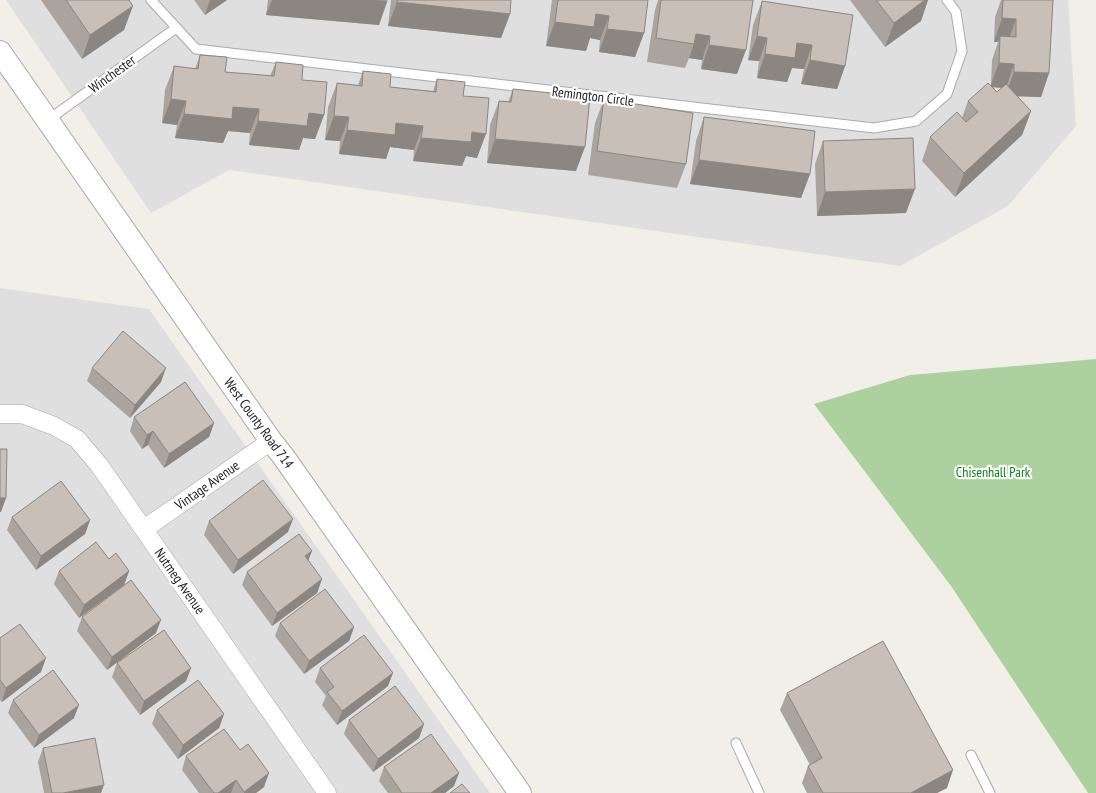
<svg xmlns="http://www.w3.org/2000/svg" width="1096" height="793" viewBox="0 0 1096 793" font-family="'PT Sans Narrow',sans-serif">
<rect width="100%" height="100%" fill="#f2efe9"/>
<g fill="#e0dfdf">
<path d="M6,0H1068L1076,126L1008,206L900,266L229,170L151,213Z"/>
<path d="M0,288L149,309L490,793H0Z"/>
</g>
<path fill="#add19e" d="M1096,359V793H1088L951,586L814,404L910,375Z"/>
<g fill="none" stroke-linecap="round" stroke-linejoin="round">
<defs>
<g id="service">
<path d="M151,0L196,49L874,128L916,121L947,94L962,51L956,12L947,0"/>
<path d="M48,120L176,28"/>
<path d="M736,743L759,793"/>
<path d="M971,755L990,793"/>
</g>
<g id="minor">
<path d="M0,414H22L54,426L77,439L99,465L327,793"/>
<path d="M144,529L271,441"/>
</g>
<path id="tertiary" d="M0,52L271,441L283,456L520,793"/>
</defs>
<use href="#service" stroke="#a9a9a9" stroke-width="11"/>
<use href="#minor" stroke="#a9a9a9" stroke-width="19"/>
<use href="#tertiary" stroke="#a9a9a9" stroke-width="24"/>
<use href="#service" stroke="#fff" stroke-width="9"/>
<use href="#minor" stroke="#fff" stroke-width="18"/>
<use href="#tertiary" stroke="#fff" stroke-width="22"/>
</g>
<g fill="#aba49e" fill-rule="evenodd">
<path d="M41,0H129L124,30L82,59Z"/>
<path d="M194,0H227L205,15Z"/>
<path d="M268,0H388L379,25L266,15Z"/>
<path d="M391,0H511L510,14L501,38L388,26Z"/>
<path d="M552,0H648L644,33L635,57L599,52L600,40L590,38L586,51L546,46Z"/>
<path d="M658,0H753L737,74L701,69L702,60L689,58L685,68L647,62L655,10Z"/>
<path d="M850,0H928L921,21L885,47Z"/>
<path d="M1001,0H1053L1049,73L1041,97L1017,96L1031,111L1022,135L955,197L922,161L930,137L962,118L968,101L991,85L992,60L998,42H994L995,17ZM993,87L1002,88L997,92Z"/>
<path d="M762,1L845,66L837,89L801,84L804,69L792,68L787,82L757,78L759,61L748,60L753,25Z"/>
<path d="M200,55L225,72L270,76L276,62L302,80L324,115L315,139L303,138L299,150L249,145L250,133L228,131L223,143L175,138L177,125L162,123L165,90L174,66L195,69Z"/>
<path d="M363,71L390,87L433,91L437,79L463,96L477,158L466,156L462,166L413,161L414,150L390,147L386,159L339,154L340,141L325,140L328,107L337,83L358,85Z"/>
<path d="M513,89L576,171L487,163L490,125L499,101L508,102Z"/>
<path d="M604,99L686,164L677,188L588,175L595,123Z"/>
<path d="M704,117L810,174L801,198L690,184L696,141Z"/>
<path d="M823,141L906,213L817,216L815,164Z"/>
<path d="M92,368L161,382L130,418L87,381Z"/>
<path d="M134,417L214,423L209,437L164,468L148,445L142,449L130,431Z"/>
<path d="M12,517L90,520L85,534L36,570L7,530Z"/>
<path d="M209,521L288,532L233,574L204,535Z"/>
<path d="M312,551L308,560L322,579L317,593L272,626L242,585L247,572Z"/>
<path d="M109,559L129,571L124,585L79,618L54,584L59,571Z"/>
<path d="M82,617L156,633L107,670L77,631Z"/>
<path d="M280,623L354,627L349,641L304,674L275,636Z"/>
<path d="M0,638L41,672L2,702L0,700Z"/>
<path d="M117,663L191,668L186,681L140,715L112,677Z"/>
<path d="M320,668L388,686L337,725L322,705L326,696L315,682Z"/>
<path d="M787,693L947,788L937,793H807L802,783L808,766L810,765L780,710Z"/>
<path d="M13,700L74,718L34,748L8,713Z"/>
<path d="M157,710L224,714L219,728L178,759L152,724Z"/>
<path d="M349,720L424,724L419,738L373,772L344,734Z"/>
<path d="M43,748L101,793H44L38,762Z"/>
<path d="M186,756L264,787L256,793H199L182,770Z"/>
<path d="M384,767L454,786L445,793H388L379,781Z"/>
</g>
<g fill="#8b8681">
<path d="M210,0H227L205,15Z"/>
<path d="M272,0H375L387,1L379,25L266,15Z"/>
<path d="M925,0H928L921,21L885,47L894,23Z"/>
<path d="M397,2L510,14L501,38L388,26Z"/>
<path d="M133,6L124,30L82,59L90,35Z"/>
<path d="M596,14L609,16L600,40L590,38L586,51L546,46L555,22Z"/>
<path d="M1002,18L1016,19L1008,42L1000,36L998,42H994Z"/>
<path d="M607,29L644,33L635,57L599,52Z"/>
<path d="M696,34L710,36L702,60L689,58L694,44Z"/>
<path d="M757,36L767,38L759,61L748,60Z"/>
<path d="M797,43L812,45L804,69L792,68L787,82L757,78L765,54Z"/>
<path d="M709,45L746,50L737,74L701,69Z"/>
<path d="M810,60L845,66L837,89L801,84Z"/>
<path d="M999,63L1014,64L1006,88L990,87Z"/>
<path d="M1014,72L1049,73L1041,97L1005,96Z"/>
<path d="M171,99L186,101L177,125L162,123Z"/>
<path d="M233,107L259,109L250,133L228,131L223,143L175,138L184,114Z"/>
<path d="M1031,111L1022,135L955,197L964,173Z"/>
<path d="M309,113L324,115L315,139L303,138L299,150L249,145L258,121Z"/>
<path d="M334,116L349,117L340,141L325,140Z"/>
<path d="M396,123L423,126L414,150L390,147L386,159L339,154L347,130Z"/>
<path d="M472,132L486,134L477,158L466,156L462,166L413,161L421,138Z"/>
<path d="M495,139L585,147L576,171L487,163Z"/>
<path d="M699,160L810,174L801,198L690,184Z"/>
<path d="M915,189L906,213L817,216L825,192Z"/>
<path d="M166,368L161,382L130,418L135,405Z"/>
<path d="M214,423L209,437L164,468L169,454Z"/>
<path d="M153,431L148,445L142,449L147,435Z"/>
<path d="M0,498H6L1,512H0Z"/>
<path d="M293,519L288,532L233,574L238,560Z"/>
<path d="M90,520L85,534L36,570L41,556Z"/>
<path d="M312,551L307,564L305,556Z"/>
<path d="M129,571L124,585L79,618L84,605Z"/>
<path d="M322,579L317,593L272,626L277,613Z"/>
<path d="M161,620L156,633L107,670L112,657Z"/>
<path d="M354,627L349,641L304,674L309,661Z"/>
<path d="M46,658L41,672L2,702L6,688Z"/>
<path d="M191,668L186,681L140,715L144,701Z"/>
<path d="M393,673L388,686L337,725L342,711Z"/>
<path d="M79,705L74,718L34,748L39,735Z"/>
<path d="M224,714L219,728L178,759L183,745Z"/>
<path d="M424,724L419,738L373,772L378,759Z"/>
<path d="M953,770L947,788L937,793H911Z"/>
<path d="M269,773L264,787L256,793H244V792Z"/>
<path d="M459,773L454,786L445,793H431Z"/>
<path d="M236,780L231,793H218Z"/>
<path d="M104,785L101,793H63Z"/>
</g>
<g fill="#c7bfb8" stroke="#8b8681">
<path d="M66,0H129L133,6L90,35Z"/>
<path d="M397,0H511L510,14L397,2Z"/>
<path d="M558,0H648L644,33L607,29L609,16L596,14L594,27L555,22Z"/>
<path d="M661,0H753L746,50L709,45L710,36L696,34L694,44L656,38Z"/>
<path d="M876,0H925L894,23Z"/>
<path d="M1003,0H1053L1049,73L1014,72V64L999,63L1000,36L1016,37V19L1002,18Z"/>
<path d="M762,1L853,15L845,66L810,60L812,45L797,43L795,58L765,54L767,38L757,36Z"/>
<path d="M200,55L227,57L225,72L274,76L276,62L303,65L302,80L327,82L324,115L309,113L307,126L258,121L259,109L233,107L232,119L184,114L186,101L171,99L174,66L198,69Z"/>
<path d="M363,71L391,74L390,87L436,92L437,79L465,82L463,96L489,98L486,134L472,132L471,142L421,138L423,126L396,123L395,135L347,130L349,117L334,116L337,83L362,86Z"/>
<path d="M988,83L997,92L1006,84L1031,111L964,173L930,137L957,112L966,122L978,112L968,101Z"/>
<path d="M513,89L590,97L585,147L495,139L499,101L511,102Z"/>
<path d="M604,99L693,113L686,164L597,151Z"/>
<path d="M704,117L815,131L810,174L699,160Z"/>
<path d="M913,138L915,189L825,192L823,141Z"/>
<path d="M123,331L166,368L135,405L92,368Z"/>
<path d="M185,382L214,423L169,454L153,431L147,435L134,417Z"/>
<path d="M0,449H7L6,498H0Z"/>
<path d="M263,480L293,519L238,560L209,521Z"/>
<path d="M61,481L90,520L41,556L12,517Z"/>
<path d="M299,534L312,551L305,556L322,579L277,613L247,572Z"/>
<path d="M96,542L109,559L116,553L129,571L84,605L59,571Z"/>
<path d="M131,580L161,620L112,657L82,617Z"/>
<path d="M325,589L354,627L309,661L280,623Z"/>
<path d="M20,624L46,658L6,688L0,680V638Z"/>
<path d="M164,630L191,668L144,701L117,663Z"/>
<path d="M364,635L393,673L342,711L327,692L334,687L320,668Z"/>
<path d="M883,641L953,770L911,793H823L808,766L822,758L787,693Z"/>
<path d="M53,670L79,705L39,735L13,700Z"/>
<path d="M198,680L224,714L183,745L157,710Z"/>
<path d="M395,686L424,724L378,759L349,720Z"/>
<path d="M224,729L240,750L248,744L269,773L244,792L236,780L218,793H214L186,756Z"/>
<path d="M431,734L459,773L431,793H402L384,767Z"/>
<path d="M95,738L104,785L63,793H52L43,748Z"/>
<path d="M462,784L470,793H450Z"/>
</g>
<g text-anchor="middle" stroke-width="4.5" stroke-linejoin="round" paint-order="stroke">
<g font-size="14" fill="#222" stroke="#fff">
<text transform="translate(112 74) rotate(-36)" y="5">Winchester</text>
<text transform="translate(593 96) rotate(7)" y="5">Remington Circle</text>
<text transform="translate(259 423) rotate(54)" y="5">West County Road 714</text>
<text transform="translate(207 485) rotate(-35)" y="5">Vintage Avenue</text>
<text transform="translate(180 581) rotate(55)" y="5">Nutmeg Avenue</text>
</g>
<g font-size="14" fill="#0c8416" stroke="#fff">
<text x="993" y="477">Chisenhall Park</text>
</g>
</g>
</svg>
